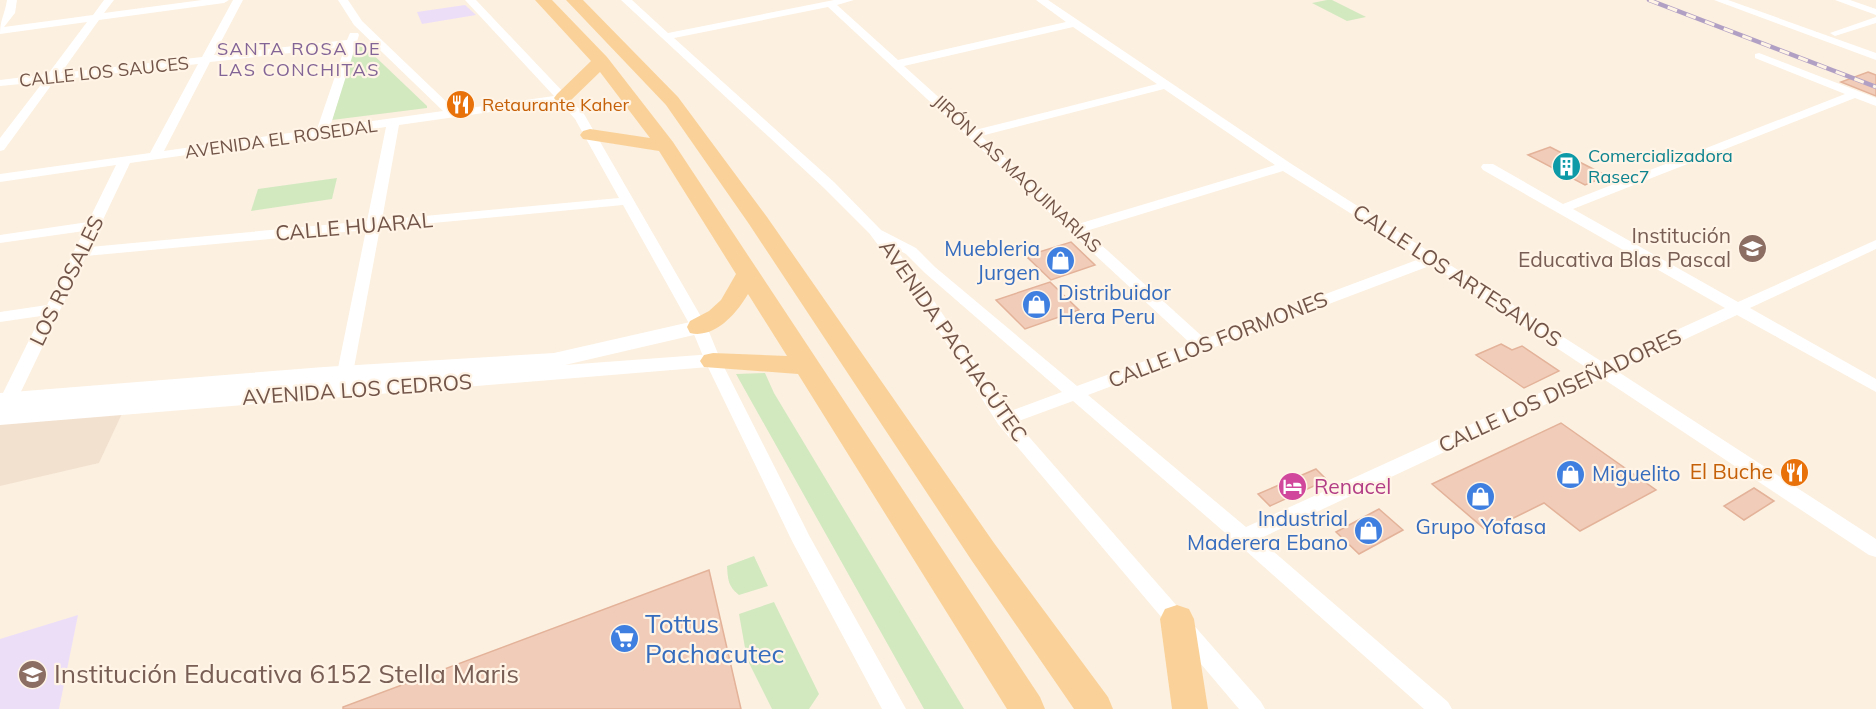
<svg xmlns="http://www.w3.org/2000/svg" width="1876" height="709" viewBox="0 0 1876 709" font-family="Mulish,sans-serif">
<rect width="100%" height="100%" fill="#fcf0e0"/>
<path fill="#f3e1cf" d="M133,390L99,463L0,486V403Z"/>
<g fill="#eddef8">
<path d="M465,5L476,15L422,24L417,12Z"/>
<path d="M78,615L59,709H0V639Z"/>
</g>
<g fill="#d2e9c0">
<path d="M1327,0H1332L1366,17L1347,21L1312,3Z"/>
<path d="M363,45L427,106V108L332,120L354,46Z"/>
<path d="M337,178L332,199L251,211L258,189Z"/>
<path d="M765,373L774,393L964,709H924L736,374Z"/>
<path d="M754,556L768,586L739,595C728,586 728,580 727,566Z"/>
<path d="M774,602L819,694L809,709H772L747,659L739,614Z"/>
</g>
<g fill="#f1ccb8" stroke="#e3b299" stroke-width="1.5">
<path d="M1868,72L1876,75V96L1841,82Z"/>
<path d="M1550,147L1607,176L1585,185L1528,155Z"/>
<path d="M1071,242L1095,265L1051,280L1026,256Z"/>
<path d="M1050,282L1079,310L1025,329L996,300Z"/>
<path d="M1501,344L1512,350L1522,346L1559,371L1524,388L1476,355Z"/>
<path d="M1561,423L1656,490L1580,531L1544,503L1487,531L1432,484Z"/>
<path d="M1316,469L1327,480L1270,506L1258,494Z"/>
<path d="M1754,488L1774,501L1744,520L1724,506Z"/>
<path d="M1379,509L1403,530L1359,554L1336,532Z"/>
<path d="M709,570L741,709H343V707Z"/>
</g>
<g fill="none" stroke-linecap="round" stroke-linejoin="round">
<g fill="#fff" fill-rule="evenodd">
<path d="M7,0H17L15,13L4,27L93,15L104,0H114L104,13L202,0H229L224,3L99,20L61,73L202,57L233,0H243L214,55L347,40L350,33H358L359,35L330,127L443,111L354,25L338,0H348L362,21L455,110L554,96L465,0H476L584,114L707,327L721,361L810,537L906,709H882L792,541L705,361L691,327L623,205L380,228L353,373L351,377H339L337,373L366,230L86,256L17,400L14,404H2L0,399L41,316L0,322V312L47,305L84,231L0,243V235L88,222L116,165L0,182V174L150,153L198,64L55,80L4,150L0,151V138L43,82L0,86V80L48,74L87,22L0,34C0,19 5,14 7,0ZM345,47L317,129L164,151L210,62ZM560,102L575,119L619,198L382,220L399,125ZM386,127L367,221L90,247L130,163Z"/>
<path d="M621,0H632L668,33L834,0H854L837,5L898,60L1066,22L1036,0H1048L1290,163L1604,363L1725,308L1483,170L1481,167L1483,164H1493L1563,204L1845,94L1755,58V54L1759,53L1876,98V106L1855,98L1573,209L1738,302L1876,240V249L1750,308L1876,379V392L1737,315L1617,371L1876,539V557L1869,555L1602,378L1259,539L1448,702L1452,709H1424L1237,543L1073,401L1016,422L1261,702L1265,709H1239L998,424L915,294L869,233L824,188ZM828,7L1191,344L1077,386L935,267L916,248L881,230L834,182L674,38ZM1073,27L1157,84L975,130L904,66ZM1164,89L1275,165L1078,224L981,136ZM1283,171L1422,258L1205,339L1086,231ZM895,248L906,254L925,273L1062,392L1008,412L926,289ZM1432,265L1590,370L1246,527L1088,395Z"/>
<path d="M1714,0H1728L1876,53V60Z"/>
<path d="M1835,0H1850L1876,9V15Z"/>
<path d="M1876,17V23L1835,36L1830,33Z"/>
</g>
<path fill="#fff" fill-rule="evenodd" d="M699,320L707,322L710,327L707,332L565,365L713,354L721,356L724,361L721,366L0,425V393L324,367L554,353Z"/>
<g fill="#fad299" fill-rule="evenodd">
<path d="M535,0H552L607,57L673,142L1040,697L1045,709H1007L798,374L704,367L700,361L704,355L713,353L787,356L748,294C737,313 715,339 690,333L687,327L690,321L709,311L721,300L736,274L659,151L583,139L580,135L583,131L590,129L650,138L600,72L569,102H557L554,98L557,94L591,61Z"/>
<path d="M566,0H583L678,97L767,217L994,543L1108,697L1113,709H1074L972,561L749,224L666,105Z"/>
<path d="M1177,605L1189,609L1194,619L1208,709H1172L1160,619L1165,609Z"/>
</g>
<defs>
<path id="rail" d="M1649,0L1876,87"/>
</defs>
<use href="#rail" stroke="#b2a0c4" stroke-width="4.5"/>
<use href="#rail" stroke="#fff4e6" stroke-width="3" stroke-dasharray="10" stroke-linecap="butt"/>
</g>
<defs>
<symbol id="restaurant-disc" viewBox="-11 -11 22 22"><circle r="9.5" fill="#e8710a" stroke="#fff4e6"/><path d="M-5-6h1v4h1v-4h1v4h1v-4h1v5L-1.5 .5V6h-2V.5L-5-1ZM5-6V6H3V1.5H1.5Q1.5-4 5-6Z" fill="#fff"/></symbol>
<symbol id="building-disc" viewBox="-11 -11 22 22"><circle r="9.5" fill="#0f9aa8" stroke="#fff4e6"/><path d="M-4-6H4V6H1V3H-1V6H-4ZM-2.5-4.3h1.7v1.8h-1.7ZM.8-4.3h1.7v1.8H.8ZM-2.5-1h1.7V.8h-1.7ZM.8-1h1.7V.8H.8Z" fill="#fff"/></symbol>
<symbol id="school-disc" viewBox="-11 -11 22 22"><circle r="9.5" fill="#8d6e63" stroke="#fff4e6"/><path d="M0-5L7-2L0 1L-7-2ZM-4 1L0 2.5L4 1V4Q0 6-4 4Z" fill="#fff"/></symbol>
<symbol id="shop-disc" viewBox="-11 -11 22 22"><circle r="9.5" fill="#3f7fe0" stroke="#fff4e6"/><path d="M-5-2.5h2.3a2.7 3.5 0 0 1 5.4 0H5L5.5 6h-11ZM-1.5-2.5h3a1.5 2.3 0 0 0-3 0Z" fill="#fff"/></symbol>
<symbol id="hotel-disc" viewBox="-11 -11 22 22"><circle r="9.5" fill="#d1479c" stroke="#fff4e6"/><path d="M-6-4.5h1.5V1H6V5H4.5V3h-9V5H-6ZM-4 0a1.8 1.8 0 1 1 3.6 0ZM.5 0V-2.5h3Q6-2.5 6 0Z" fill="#fff"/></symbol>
<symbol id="supermarket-disc" viewBox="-11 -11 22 22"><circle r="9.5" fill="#3f7fe0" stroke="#fff4e6"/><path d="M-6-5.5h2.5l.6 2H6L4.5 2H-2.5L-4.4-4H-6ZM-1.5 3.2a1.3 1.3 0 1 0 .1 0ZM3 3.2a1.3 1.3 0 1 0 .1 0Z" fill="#fff"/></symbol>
</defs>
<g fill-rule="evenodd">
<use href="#restaurant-disc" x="444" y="88" width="33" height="33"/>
<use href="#building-disc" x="1550" y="150" width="33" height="33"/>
<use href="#school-disc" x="1736" y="232" width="33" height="33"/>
<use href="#shop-disc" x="1044" y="244" width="33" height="33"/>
<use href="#shop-disc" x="1020" y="288" width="33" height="33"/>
<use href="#restaurant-disc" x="1778" y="456" width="33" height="33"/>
<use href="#shop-disc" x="1554" y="458" width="33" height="33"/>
<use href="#hotel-disc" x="1276" y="470" width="33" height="33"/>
<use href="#shop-disc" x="1464" y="480" width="33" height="33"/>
<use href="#shop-disc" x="1352" y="514" width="33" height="33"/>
<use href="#supermarket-disc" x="608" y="622" width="33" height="33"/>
<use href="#school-disc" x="16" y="658" width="33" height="33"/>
</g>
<g text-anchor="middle" stroke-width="4.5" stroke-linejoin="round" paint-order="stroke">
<g font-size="18" letter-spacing="1.5" fill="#836496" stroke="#fff4e6">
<text x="299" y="55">SANTA ROSA DE<tspan x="299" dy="21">LAS CONCHITAS</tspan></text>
</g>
<g font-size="18" fill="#725548" stroke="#fff4e6">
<text transform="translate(104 72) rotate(-6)" y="6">CALLE LOS SAUCES</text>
<text transform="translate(281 139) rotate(-8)" y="6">AVENIDA EL ROSEDAL</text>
<text transform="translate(1017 174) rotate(43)" y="6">JIRÓN LAS MAQUINARIAS</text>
</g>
<g font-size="18" fill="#c56008" stroke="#fff4e6" text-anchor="start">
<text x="482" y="111">Retaurante Kaher</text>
</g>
<g font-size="18" fill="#0d838f" stroke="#fff4e6" text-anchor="start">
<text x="1588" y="162">Comercializadora<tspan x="1588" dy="21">Rasec7</tspan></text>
</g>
<g font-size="21" fill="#725548" stroke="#fff4e6">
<text transform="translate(354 227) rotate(-5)" y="7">CALLE HUARAL</text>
<text transform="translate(1457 276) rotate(33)" y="7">CALLE LOS ARTESANOS</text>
<text transform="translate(67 281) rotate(-64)" y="7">LOS ROSALES</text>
<text transform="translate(1218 340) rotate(-21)" y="7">CALLE LOS FORMONES</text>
<text transform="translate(953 341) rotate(55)" y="7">AVENIDA PACHACÚTEC</text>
<text transform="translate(357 390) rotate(-4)" y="7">AVENIDA LOS CEDROS</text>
<text transform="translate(1560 391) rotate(-25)" y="7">CALLE LOS DISEÑADORES</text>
</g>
<g font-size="21" fill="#785e54" stroke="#fff4e6" text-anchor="end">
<text x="1731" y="243">Institución<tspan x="1731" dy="24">Educativa Blas Pascal</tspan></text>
</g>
<g font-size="21" fill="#366cbe" stroke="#fff4e6" text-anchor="end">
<text x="1040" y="256">Muebleria<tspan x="1040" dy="24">Jurgen</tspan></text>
<text x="1058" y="300" text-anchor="start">Distribuidor<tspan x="1058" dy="24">Hera Peru</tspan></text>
<text x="1592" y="481" text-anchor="start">Miguelito</text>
<text x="1348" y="526">Industrial<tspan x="1348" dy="24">Maderera Ebano</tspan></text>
<text x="1481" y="534" text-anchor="middle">Grupo Yofasa</text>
</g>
<g font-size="21" fill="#c56008" stroke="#fff4e6" text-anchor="end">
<text x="1773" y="479">El Buche</text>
</g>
<g font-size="21" fill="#b23c85" stroke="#fff4e6" text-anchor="start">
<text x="1314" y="494">Renacel</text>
</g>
<g font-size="26" fill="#366cbe" stroke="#fff4e6" text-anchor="start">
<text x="645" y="633">Tottus<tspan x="645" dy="30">Pachacutec</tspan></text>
</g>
<g font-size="26" fill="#785e54" stroke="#fff4e6" text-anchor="start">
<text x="54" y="683">Institución Educativa 6152 Stella Maris</text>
</g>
</g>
</svg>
